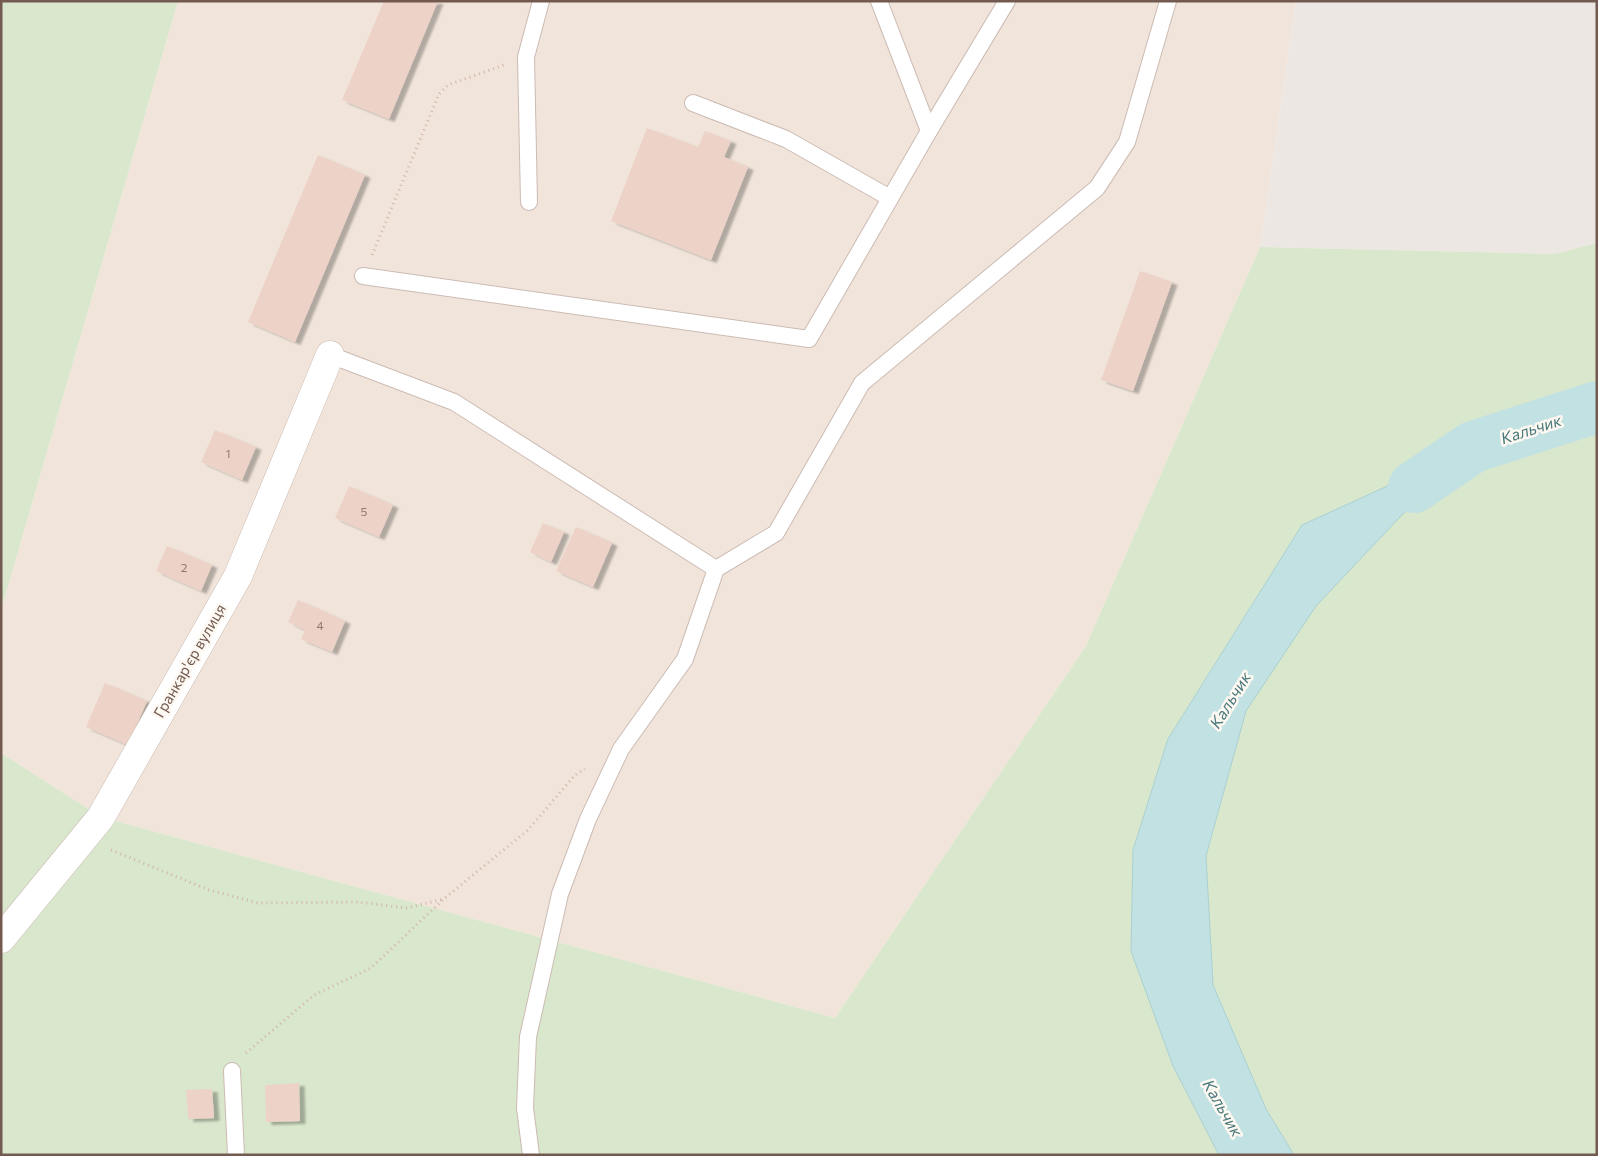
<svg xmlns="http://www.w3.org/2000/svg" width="1598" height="1156" viewBox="0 0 1598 1156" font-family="Commissioner,sans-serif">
<defs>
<filter id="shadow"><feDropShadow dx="5.5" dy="3" stdDeviation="1" flood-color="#0004"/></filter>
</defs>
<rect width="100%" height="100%" fill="#fbf4ec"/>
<path fill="#f1e5db" d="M178,1H1296L1260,247L1086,646L835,1018L101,817L1,753V610Z"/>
<path fill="#ede7e4" d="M1296,1H1597V243L1554,254L1260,247Z"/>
<g fill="#d9e7cc">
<path d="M1,1H178L1,610Z"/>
<path d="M1597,243V1155H1V753L101,817L835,1018L1086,646L1260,247L1554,254Z"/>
</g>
<path fill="#c2e1e2" stroke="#aad0d3" d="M1473,447L1401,516L1316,606L1246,711L1206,856L1213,985L1266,1109L1294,1155H1219L1173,1066L1131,951L1133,850L1168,739L1302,525Z"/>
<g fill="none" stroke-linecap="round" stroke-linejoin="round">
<path stroke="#c2e1e2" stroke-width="52" d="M1414,487L1473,447L1597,407"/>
</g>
<g fill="#edd2c7" filter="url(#shadow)">
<path d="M384,1H438L389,119L342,100Z"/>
<path d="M647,128L698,147L705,131L731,141L724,157L748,167L711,260L611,221Z"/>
<path d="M318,155L365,175L295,342L248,322Z"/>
<path d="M1140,271L1172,282L1133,391L1101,380Z"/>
<path d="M215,430L256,447L242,480L201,462Z"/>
<path d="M349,486L393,505L379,537L335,518Z"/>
<path d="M543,523L564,532L551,562L530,552Z"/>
<path d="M576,527L612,543L593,587L556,571Z"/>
<path d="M167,546L212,565L201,591L156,571Z"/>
<path d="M298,600L345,621L332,652L301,639L305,630L288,622Z"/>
<path d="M105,683L147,701L128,745L86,727Z"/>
<path d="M299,1083L300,1121L266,1122L265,1085Z"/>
<path d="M212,1089L214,1118L188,1119L186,1090Z"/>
</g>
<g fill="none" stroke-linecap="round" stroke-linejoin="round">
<defs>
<g id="service">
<path d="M879,1L929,131"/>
<path d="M693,103L786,139L890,198"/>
<path d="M529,202L526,57L541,1"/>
<path d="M363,276L809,339L929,131L1007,1"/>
<path d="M330,355L454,402L716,569"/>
<path d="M232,1071L236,1155"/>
<path d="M531,1155L525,1108L528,1037L560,894L588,819L621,749L685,659L716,569L776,533L862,383L1097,188L1127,142L1168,1"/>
</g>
<path id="minor" d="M1,939L101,817L238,576L330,355"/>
</defs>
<use href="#service" stroke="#ccbbb3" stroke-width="18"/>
<use href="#minor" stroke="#ccbbb3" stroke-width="29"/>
<g stroke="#d2b5aa" stroke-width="3" stroke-dasharray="1 4" stroke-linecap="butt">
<path d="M372,255L439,94L448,85L504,65"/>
<path d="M111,850L209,890L258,903L358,902L406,908L444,899"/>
<path d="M246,1053L314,995L371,968L445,898L528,830L575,775L585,769"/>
</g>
<use href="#service" stroke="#fff" stroke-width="16"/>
<use href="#minor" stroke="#fff" stroke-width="28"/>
</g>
<g text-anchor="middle" stroke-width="5" stroke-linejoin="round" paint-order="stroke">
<g font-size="12" fill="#92786e">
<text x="228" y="458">1</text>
<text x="364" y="516">5</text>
<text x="184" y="572">2</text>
<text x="320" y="630">4</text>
</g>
<g font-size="15" fill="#735a51" stroke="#fdf8f2">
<text transform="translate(190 661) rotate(-60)" y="5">Гранкар'єр вулиця</text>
</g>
<g font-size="16" font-style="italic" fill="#4a797c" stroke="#fdf8f2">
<text transform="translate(1531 429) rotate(-18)" y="6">Кальчик</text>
<text transform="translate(1230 700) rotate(-58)" y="6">Кальчик</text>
<text transform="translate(1223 1108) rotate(60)" y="6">Кальчик</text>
</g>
</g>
<rect width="1598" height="1156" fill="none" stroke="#735a51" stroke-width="5"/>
</svg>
